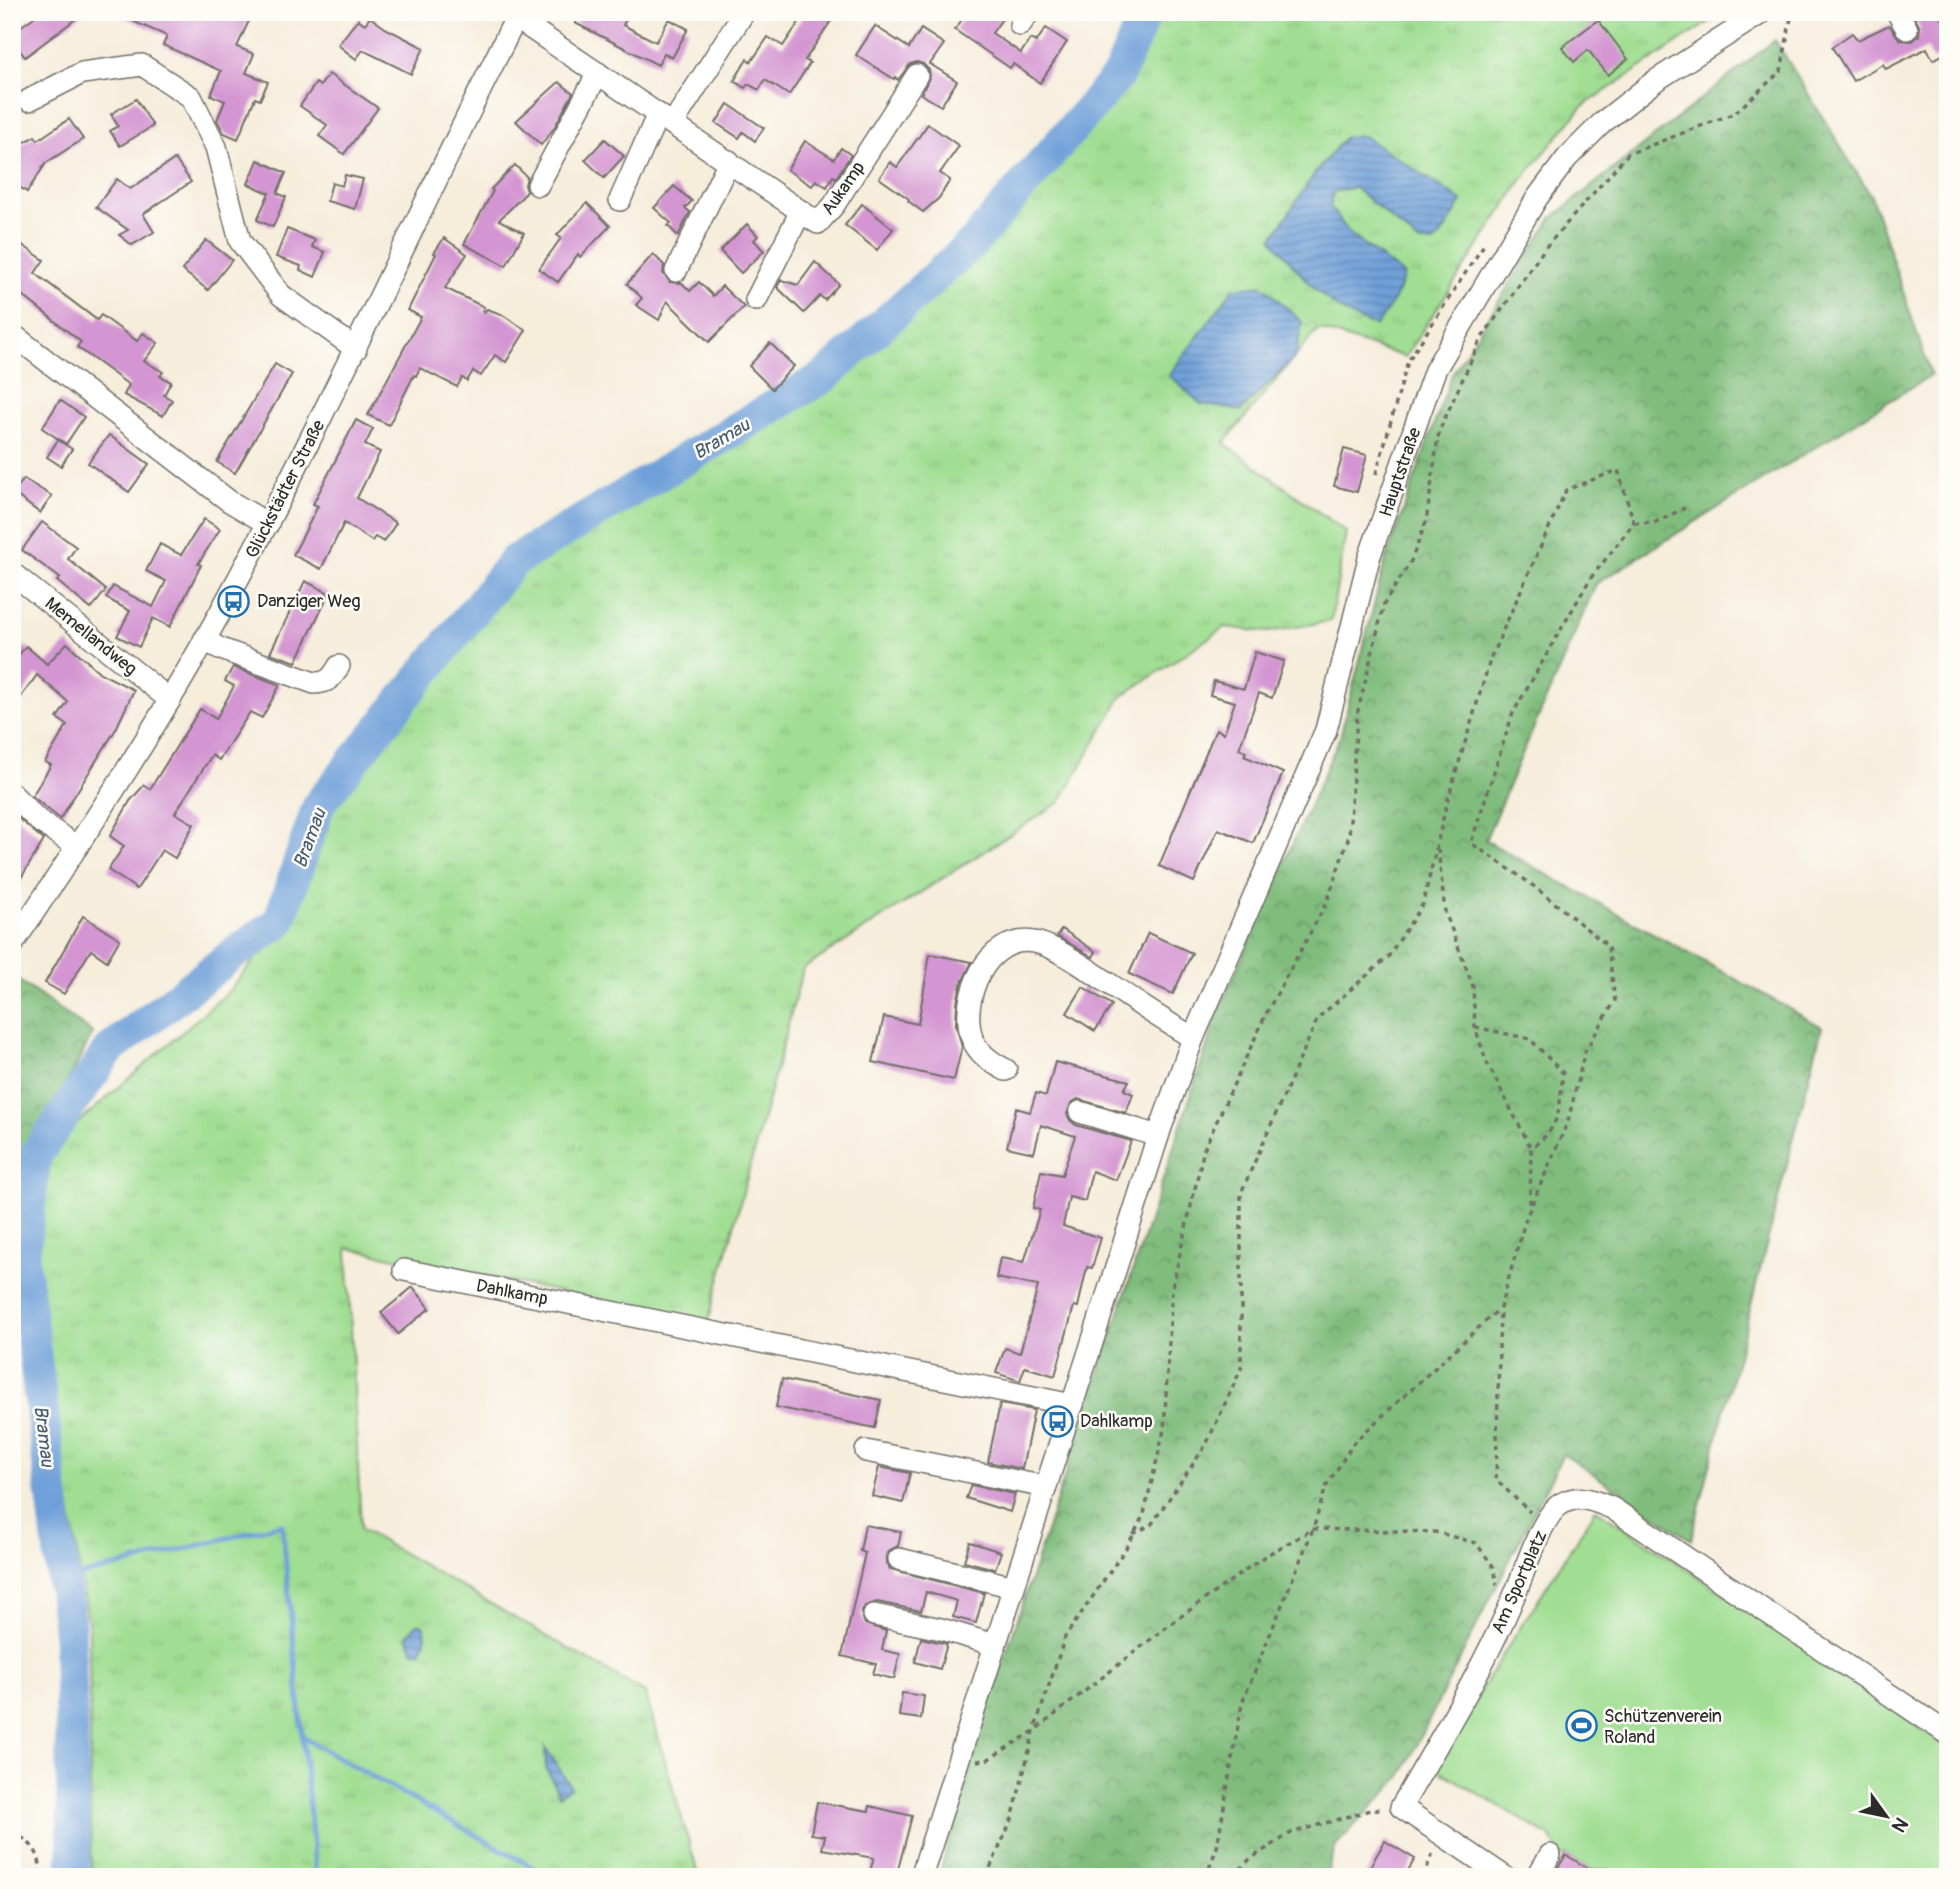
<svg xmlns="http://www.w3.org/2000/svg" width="1960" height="1889" viewBox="0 0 1960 1889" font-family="Pangolin,sans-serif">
<defs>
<pattern id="grass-tufts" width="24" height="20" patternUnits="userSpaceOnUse" patternTransform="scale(1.75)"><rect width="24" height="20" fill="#a0de93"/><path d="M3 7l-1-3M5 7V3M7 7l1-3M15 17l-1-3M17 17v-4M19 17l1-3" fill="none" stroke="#8abf7f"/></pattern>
<pattern id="forest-crowns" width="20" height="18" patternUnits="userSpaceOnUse" patternTransform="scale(1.75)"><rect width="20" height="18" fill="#80bd7d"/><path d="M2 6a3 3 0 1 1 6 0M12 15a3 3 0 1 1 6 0" fill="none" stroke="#699a67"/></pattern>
<pattern id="water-rules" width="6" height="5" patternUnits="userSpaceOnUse" patternTransform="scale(1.75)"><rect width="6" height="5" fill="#6fa0d9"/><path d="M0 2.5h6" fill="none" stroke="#5b83b0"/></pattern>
</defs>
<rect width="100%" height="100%" fill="#fdfcf7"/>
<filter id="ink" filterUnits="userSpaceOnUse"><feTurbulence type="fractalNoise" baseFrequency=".0143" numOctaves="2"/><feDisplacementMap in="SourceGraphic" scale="14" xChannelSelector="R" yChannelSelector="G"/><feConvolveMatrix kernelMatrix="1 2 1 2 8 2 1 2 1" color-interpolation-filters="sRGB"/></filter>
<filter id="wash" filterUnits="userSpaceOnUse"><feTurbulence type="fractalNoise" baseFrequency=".00686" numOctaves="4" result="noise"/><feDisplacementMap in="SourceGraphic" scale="28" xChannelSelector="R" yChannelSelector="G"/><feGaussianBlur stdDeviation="1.57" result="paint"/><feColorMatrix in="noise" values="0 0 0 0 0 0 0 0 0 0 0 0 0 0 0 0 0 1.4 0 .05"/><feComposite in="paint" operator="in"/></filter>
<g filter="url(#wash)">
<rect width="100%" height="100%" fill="#f6eddb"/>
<path fill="url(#grass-tufts)" stroke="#66845f" stroke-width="2" fill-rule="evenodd" d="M1150,12H1724L1583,106L1524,177L1405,357L1318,329L1224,443L1346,532L1331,621L1268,632L1225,627L1121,697L1060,802L803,969L708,1322L347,1248L361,1529L645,1693L699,1877H91L89,1627L30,1261L38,1158L230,990L283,924L323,805L517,563L829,382L976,249L1122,78ZM1345,137L1420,243L1354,187L1333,192L1330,207L1350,235L1374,252L1273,239L1315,173Z"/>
<g fill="url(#forest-crowns)" stroke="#567454" stroke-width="2">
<path d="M1775,40L1871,196L1931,375L1596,584L1485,840L1822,1027L1691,1540L1563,1454L1400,1778L1336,1845L1326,1877H939L973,1753L1220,1007L1340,737L1385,562L1452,374L1552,218Z"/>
<path d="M12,976L93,1033L12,1189Z"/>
</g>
<path fill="#a0de93" stroke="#66845f" stroke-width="2" d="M1596,1509L1771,1625L1948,1748V1877H1621L1610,1869L1590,1870L1566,1855L1564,1858L1549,1836L1432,1766Z"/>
<g fill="url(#water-rules)" stroke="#4d6682" stroke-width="2">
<path d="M1364,136L1462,201L1445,230L1434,243H1420L1354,187L1333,192L1330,207L1351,235L1404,275L1395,299L1376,326C1331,314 1300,274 1272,239L1315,173L1345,137Z"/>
<path d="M1262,285L1302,322L1296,356L1241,411L1201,404L1169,375L1234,288Z"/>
<path d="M418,1623L424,1626L426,1636L421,1652L414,1651L407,1636Z"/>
<path d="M545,1747L571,1787L559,1795L546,1768Z"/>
</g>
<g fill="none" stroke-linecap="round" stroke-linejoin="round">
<g stroke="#6fa0d9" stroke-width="5">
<path d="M64,1580L282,1524L316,1877"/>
<path d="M304,1738L550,1877"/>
</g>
<path stroke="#6fa0d9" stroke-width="33" d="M72,1877L74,1852L69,1626L23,1260L35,1156L109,1050L232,955L279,922L319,804L514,561L825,376L973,243L1118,76L1146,12"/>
</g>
<g id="blocks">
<g fill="#d496d2">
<path d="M41,12H85L25,57L12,40V33Z"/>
<path d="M112,12H253L237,47L254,54L246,73L268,82L260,100L255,98L238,139L224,133L217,120L225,101L211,95L221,71L163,45L167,36Z"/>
<path d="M581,12H630L623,25L656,42L669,19L688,29L672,58L664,53L658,65L575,23Z"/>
<path d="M806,12H837L805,60L810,63L789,95L765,80L759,90L748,84L745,88L734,81L747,59L751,62L768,37L783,46Z"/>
<path d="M967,12H1007L992,33L1021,53L1030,39L1036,42L1046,28L1067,42L1040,83L1013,64L1010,68L955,30Z"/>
<path d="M1912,12H1938L1948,30V52L1933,60L1927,48L1886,69L1883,64L1853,81L1832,47L1852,33L1858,40L1889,25L1900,40L1913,41L1919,35L1920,28Z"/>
<path d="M370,17L385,28L424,48L411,74L363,50L356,59L338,45L358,19L365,24Z"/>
<path d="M1598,20L1628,59L1608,75L1588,50L1574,62L1562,47Z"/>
<path d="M875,26L909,48L921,29L944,44L930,64L957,81L941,106L921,94L930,76L929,70L923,64L917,62L910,64L898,80L895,77L894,79L856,55Z"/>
<path d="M329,74L378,108L344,154L319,136L327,125L300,106L316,83L320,86Z"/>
<path d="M559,82L573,93L554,128L541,145L516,121Z"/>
<path d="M136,99L153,126L120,146L110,131L118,126L111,114Z"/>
<path d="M728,104L764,128L755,141L743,132L739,138L716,123Z"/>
<path d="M69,119L83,139L46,163L27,192L12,182V150L35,136L38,140Z"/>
<path d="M928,124L959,146L940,173L950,180L939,198L923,212L908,201L909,199L879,178L890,162L897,167Z"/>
<path d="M605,139L624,156L604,178L585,160Z"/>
<path d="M805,141L834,159L841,148L851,155L836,178L833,176L827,187L816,180L812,186L787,170Z"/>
<path d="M175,159L191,182L143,214L154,232L132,245L119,235L128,230L96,207L117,179L130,189Z"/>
<path d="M258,160L286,173L277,193L286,197L273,227L257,220L269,193L248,184Z"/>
<path d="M515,165L527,177L525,185L527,192L499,220L524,233L506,266L464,244L493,191L491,189Z"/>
<path d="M345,175L363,179L355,209L327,201L332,183L342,186Z"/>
<path d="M674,186L692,201L685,208L690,212L678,236L668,226L671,223L654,208Z"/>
<path d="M587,203L610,226L580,257L578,254L558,282L539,269L561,238L557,235Z"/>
<path d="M862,204L893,229L877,250L845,225Z"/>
<path d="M747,224L758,236L754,240L764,251L741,273L720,251Z"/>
<path d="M287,229L315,240L312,247L325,252L315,277L300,270L301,266L276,257Z"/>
<path d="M12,238L44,260L35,273L97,320L101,315L137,341L143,333L158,343L144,361L163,372L160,376L171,382L164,395L172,400L163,416L124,395L129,385L77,347L81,342L12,287Z"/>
<path d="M444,238L467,254L445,288L484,307L482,311L484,312L487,309L501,314L526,330L506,362L495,355L481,376L473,371L467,381L462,378L457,387L420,368L416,376L414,375L389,425L368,415L421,317L408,310L436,254L434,253Z"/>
<path d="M206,240L232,260L208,290L182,270Z"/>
<path d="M653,254L664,265L663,273L670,282L682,283L690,291L699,282L713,296L722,286L744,307L709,342L667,301L659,320L636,305L642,298L627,284Z"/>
<path d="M815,262L839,284L825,300L820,296L804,313L777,287L781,280L798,285Z"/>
<path d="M770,343L794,366L772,389L749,366Z"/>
<path d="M275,364L292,374L235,473L217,462Z"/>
<path d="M60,400L84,417L66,444L42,428Z"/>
<path d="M356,420L373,429L365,445L380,452L357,498L396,523L384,542L375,537L372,541L344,523L321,569L293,555L318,506L313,504Z"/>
<path d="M109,435L149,464L129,492L88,463Z"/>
<path d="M58,440L72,449L61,466L47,457Z"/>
<path d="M1344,449L1367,455L1357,492L1334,486Z"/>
<path d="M24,479L52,496L40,513L13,493Z"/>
<path d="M204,519L220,529L198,564L201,565L170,627L153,618L139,647L117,636L130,611L106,598L113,586L153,607L166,581L146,571L160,544L181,555Z"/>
<path d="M42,522L76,547L68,559L106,590L91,609L57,581L60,578L22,550Z"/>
<path d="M305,581L329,593L296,662L270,653Z"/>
<path d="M67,643L100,673L134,690L116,729L60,819L32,796L51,765L45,762L67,725L57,718L68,702L37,675L21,697L12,691V664L26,646L47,664Z"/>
<path d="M1255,652L1284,661L1272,698L1259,693L1239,749L1246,752L1244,756L1283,773L1253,843L1218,829L1194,882L1159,866L1216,729L1224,733L1235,702L1210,695L1214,681L1244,689Z"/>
<path d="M233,667L280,685L262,718L250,712L219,760L212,755L175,813L194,824L175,858L162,850L137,889L108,870L124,846L110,836L130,801L144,785L150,789L200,709L216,719L234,686L225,681Z"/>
<path d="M17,817L44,840L12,893V825Z"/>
<path d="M83,916L120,939L107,961L91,950L64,994L45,983Z"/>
<path d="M1062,929L1096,952L1093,957L1057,936Z"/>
<path d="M1148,933L1192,953L1173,994L1129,974Z"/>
<path d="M930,954L972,962L961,984L957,1003L956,1025L962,1047L954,1080L873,1062L884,1017L918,1024Z"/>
<path d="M1083,987L1112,1005L1095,1031L1067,1013Z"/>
<path d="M1055,1062L1129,1081L1124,1090L1133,1094L1126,1113L1078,1099L1071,1103L1067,1114L1070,1120L1076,1125L1131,1141L1116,1180L1092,1171L1085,1201L1069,1197L1063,1226L1101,1238L1092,1268L1087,1267L1078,1307L1074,1306L1055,1376L1025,1367L1020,1381L996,1373L1005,1348L1020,1353L1038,1286L996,1278L1000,1258L1024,1262L1040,1210L1033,1208L1041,1171L1062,1175L1075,1136L1041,1125L1034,1153L1007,1147L1016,1108L1030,1112L1036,1093L1046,1096Z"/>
<path d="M413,1287L430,1308L398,1334L381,1313Z"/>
<path d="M782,1379L881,1400L875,1428L776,1407Z"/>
<path d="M1000,1404L1034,1410L1022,1469L988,1462Z"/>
<path d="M879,1467L910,1473L903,1503L872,1496Z"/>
<path d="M971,1485L1015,1494L1010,1512L966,1498Z"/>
<path d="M865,1525L901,1532L898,1546L890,1550L886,1555L887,1563L890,1569L984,1593L976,1623L953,1617L957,1601L926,1592L921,1611L877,1602L865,1606L861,1613L865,1624L886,1631L882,1650L900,1654L894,1679L873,1674L876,1664L842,1656L865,1553L860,1551Z"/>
<path d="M970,1542L1001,1552L995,1569L964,1561Z"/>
<path d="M921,1638L947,1644L940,1669L915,1662Z"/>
<path d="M902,1693L924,1696L921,1719L899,1716Z"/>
<path d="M817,1802L869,1811L870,1806L912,1816L896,1877H868L874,1858L822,1849L825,1836L811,1834Z"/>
<path d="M1385,1841L1415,1859L1404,1877H1364Z"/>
<path d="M1566,1855L1602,1877H1552Z"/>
</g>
</g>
</g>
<g filter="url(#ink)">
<use href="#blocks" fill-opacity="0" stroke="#726f69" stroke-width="2"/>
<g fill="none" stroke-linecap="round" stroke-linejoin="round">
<defs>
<g id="minor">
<path d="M1897,12L1907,29"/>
<path d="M516,18L818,223L834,205L917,75"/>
<path d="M1020,25L1029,12"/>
<path d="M29,100L82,73L142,65L191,97L216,147L240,241L281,295L356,349"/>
<path d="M673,123L744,12"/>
<path d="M538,185L598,73"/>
<path d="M620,200L658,114"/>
<path d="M676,271L729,161"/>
<path d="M756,300L801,211"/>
<path d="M12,334L229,501L268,524"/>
<path d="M12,573L170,700"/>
<path d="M204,640L221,649L314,683C328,683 332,678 339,666"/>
<path d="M12,794L38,820L77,847"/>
<path d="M12,945C88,831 164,717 229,596C332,405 421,206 519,12"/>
<path d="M1006,1070C992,1063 978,1054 972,1038C959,1000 986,934 1034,942C1057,945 1109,984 1130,998C1150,1012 1172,1025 1193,1038"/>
<path d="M1080,1112L1158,1136"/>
<path d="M404,1270L1073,1405"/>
<path d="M866,1451L1046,1487"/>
<path d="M899,1559L1014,1587"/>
<path d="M874,1615L941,1629L995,1645"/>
<path d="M921,1877L1160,1130L1193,1038L1326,730L1369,558L1435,370L1537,198L1567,158L1602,123L1655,81L1763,12"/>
<path d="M1505,1877L1401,1807C1443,1735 1488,1661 1519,1584C1527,1564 1543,1514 1561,1504C1580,1493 1594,1501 1612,1508L1948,1734"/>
<path d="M1537,1877L1550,1855"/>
</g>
</defs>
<use href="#minor" stroke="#726f69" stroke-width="24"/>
<g stroke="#726f69" stroke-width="3.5" stroke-dasharray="5 5" stroke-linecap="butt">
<path d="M1376,474L1408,361L1485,243"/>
<path d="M1634,523L1656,522L1685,508"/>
<path d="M1438,849L1445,912L1473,986L1475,1027L1486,1061L1531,1148"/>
<path d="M1475,1027L1530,1039L1563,1073C1559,1108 1562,1127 1531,1148L1530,1204"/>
<path d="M1133,1534L1151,1525L1206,1445L1241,1369V1193L1318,1018L1388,957L1423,904L1447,802L1491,657L1566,490L1618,470L1634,523L1590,579L1513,713L1471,843L1531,884L1608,946L1615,1001L1585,1051L1568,1121L1526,1218L1500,1308L1496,1480L1530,1512"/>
<path d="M977,1761L987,1760L1034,1731L1169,1625L1265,1556L1313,1529L1435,1532L1476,1543L1493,1566L1497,1585"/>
<path d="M12,1832C32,1842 42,1853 40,1877"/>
<path d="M986,1877L1012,1819L1034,1731L1065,1637L1128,1545L1144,1514L1164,1430L1172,1288L1204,1149L1267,1012L1327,902L1349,836L1357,715L1384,604L1411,561L1426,522L1439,431L1481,339L1545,248L1628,154L1735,113L1781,71L1792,12"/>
<path d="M1206,1877L1217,1847L1242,1703L1313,1529L1326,1487L1354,1442L1500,1308"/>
<path d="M1233,1877L1250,1859L1291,1833L1370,1810L1381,1809"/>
<path d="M1423,1877L1434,1850"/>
</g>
<use href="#minor" stroke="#fff" stroke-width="21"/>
</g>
</g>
<defs>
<symbol id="bus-ring" viewBox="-11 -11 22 22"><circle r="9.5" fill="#fdfcf7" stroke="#1f6fb2" stroke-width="1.5"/><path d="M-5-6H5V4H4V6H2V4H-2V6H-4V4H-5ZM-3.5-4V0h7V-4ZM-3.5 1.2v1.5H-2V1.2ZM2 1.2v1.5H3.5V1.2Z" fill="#1f6fb2"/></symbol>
<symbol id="stadium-ring" viewBox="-11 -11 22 22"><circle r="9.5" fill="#fdfcf7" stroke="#1f6fb2" stroke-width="1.5"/><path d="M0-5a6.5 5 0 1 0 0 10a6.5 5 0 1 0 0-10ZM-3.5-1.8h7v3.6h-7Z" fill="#1f6fb2"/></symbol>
</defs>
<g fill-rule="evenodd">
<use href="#bus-ring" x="216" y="584" width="35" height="35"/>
<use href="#bus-ring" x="1040" y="1404" width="35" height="35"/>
<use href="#stadium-ring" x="1564" y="1708" width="35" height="35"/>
</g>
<g text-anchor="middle" stroke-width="5" stroke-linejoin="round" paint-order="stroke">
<g font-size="18" fill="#2b2b2b" stroke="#fdfcf7">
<text transform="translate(843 188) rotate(-55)" y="6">Aukamp</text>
<text transform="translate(1400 472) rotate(-71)" y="6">Hauptstraße</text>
<text transform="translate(285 489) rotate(-63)" y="6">Glückstädter Straße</text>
<text transform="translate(91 636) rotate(39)" y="6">Memellandweg</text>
<text transform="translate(512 1292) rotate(11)" y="6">Dahlkamp</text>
<text transform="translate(1519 1582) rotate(-66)" y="6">Am Sportplatz</text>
</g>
<g font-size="18" fill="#2b2b2b" stroke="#fdfcf7" text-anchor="start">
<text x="257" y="607">Danziger Weg</text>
<text x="1080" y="1427">Dahlkamp</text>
<text x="1604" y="1722">Schützenverein<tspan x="1604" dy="21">Roland</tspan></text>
</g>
<g font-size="19" font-style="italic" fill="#465a71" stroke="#fdfcf7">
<text transform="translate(721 438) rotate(-31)" y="7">Bramau</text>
<text transform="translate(309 838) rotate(-70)" y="7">Bramau</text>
<text transform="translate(45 1436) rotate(83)" y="7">Bramau</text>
</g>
</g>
<rect width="1960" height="1889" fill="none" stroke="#fdfcf7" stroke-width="42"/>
<g transform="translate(1886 1816) rotate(123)" stroke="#fdfcf7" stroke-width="5" paint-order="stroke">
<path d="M0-5L12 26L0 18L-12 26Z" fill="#2b2b2b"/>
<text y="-10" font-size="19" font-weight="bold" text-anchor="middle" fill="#2b2b2b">N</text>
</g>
</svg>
